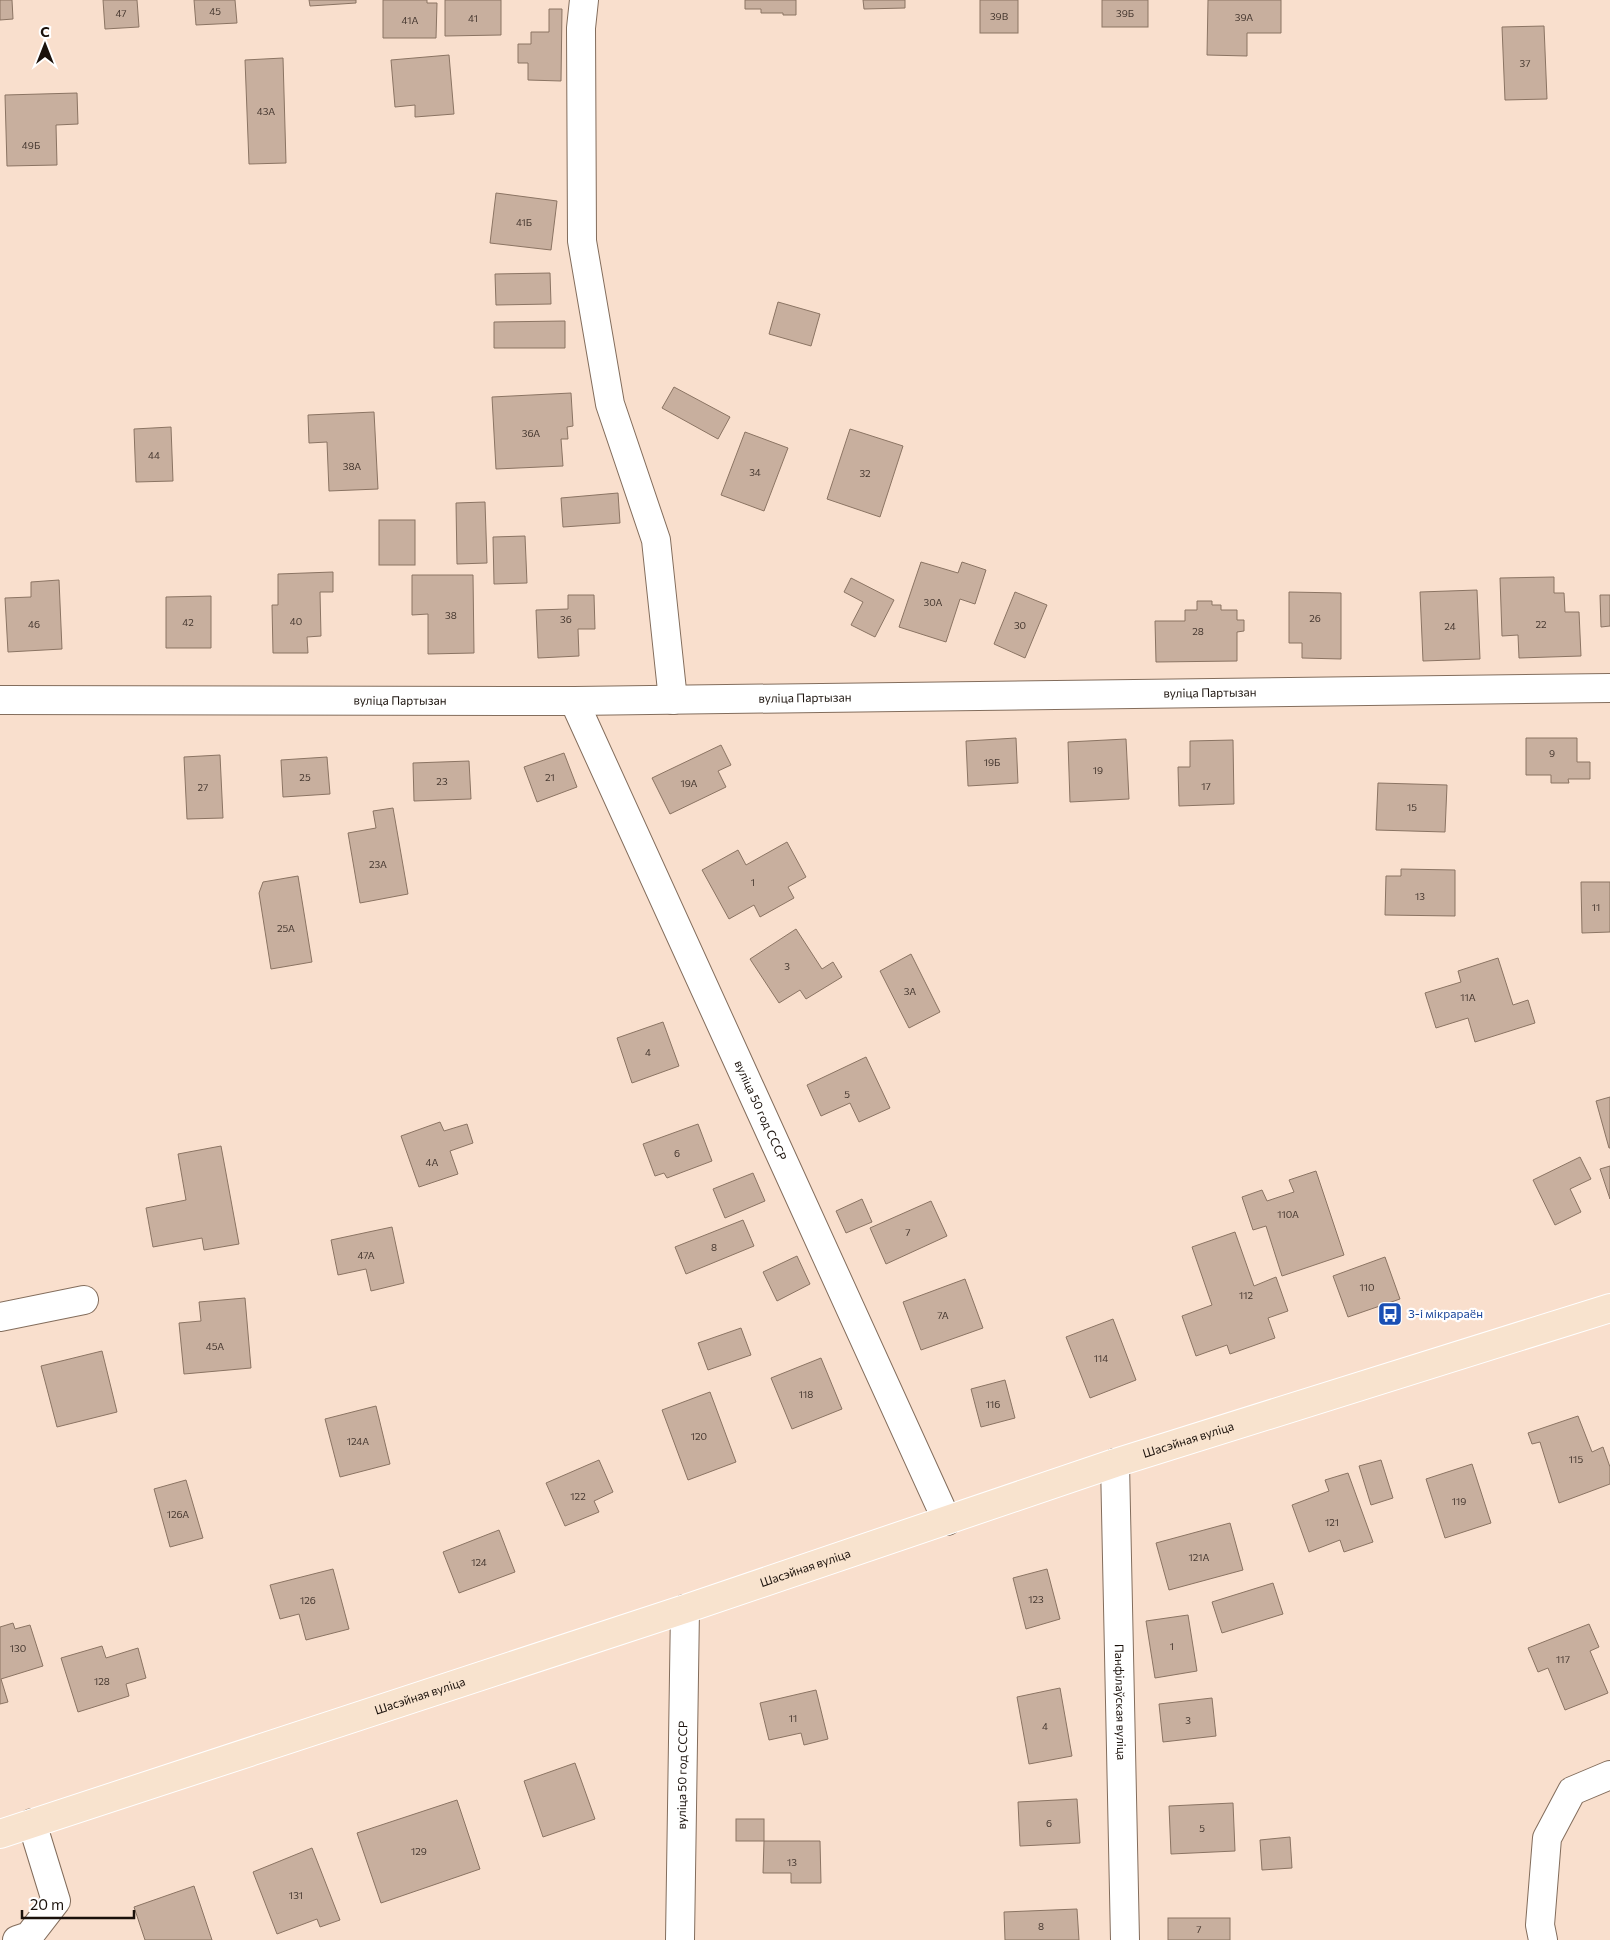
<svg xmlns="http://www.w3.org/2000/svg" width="1610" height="1940" viewBox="0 0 1610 1940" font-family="Commissioner,sans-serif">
<rect width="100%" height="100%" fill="#f9dfcd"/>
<g fill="#c8af9e" stroke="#8b7463">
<path d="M0,0H12L13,19L0,20Z"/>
<path d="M103,0H137L139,27L105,29Z"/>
<path d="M194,0H235L237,23L196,25Z"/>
<path d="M309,0H356V3L310,6Z"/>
<path d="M383,0H427V3H437L436,38H383Z"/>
<path d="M445,0H501V35L445,36Z"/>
<path d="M745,0H796V15H783V13H761V9H745Z"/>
<path d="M863,0H905V8L864,9Z"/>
<rect x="980" y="0" width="38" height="33"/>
<rect x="1102" y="0" width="46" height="27"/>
<path d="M1208,0H1281V33H1247V56L1207,55Z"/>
<path d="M549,9H562L561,81L528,80V63H518V44H531V32H549Z"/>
<path d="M1544,26L1547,99L1505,100L1502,27Z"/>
<path d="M449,55L454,114L415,117V105L395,107L391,60Z"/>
<path d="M283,58L286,163L249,164L245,60Z"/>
<path d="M77,93L78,124L56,125L57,165L7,166L5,95Z"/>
<path d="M496,193L557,201L551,250L490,243Z"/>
<path d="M550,273L551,304L496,305L495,274Z"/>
<path d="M778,302L820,314L811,346L769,334Z"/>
<path d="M565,321V348H494V322Z"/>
<path d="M674,387L730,417L718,439L662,408Z"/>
<path d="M571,393L573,426L567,427L568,439H561L563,466L496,469L492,397Z"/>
<path d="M374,412L378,489L329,491L327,442L309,443L308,415Z"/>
<path d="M171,427L173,481L136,482L134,429Z"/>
<path d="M850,429L903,446L880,517L827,499Z"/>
<path d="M745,432L788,448L764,511L721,495Z"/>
<path d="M618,493L620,523L563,527L561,498Z"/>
<path d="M485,502L487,563L457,564L456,503Z"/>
<rect x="379" y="520" width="36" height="45"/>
<path d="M525,536L527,583L494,584L493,537Z"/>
<path d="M921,562L958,573L962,562L986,570L975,604L960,599L946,642L899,627Z"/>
<path d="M333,572V592H320L321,636L307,637L308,653H273L272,605H278V574Z"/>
<path d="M412,575H473L474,653L428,654V614L412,615Z"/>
<path d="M1554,577V593H1564L1565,612H1579L1581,656L1519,658L1518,635L1502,636L1500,578Z"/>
<path d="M851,578L894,600L875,637L851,625L863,602L844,592Z"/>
<path d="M59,580L62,649L8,652L5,598L31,597V582Z"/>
<path d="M1477,590L1480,659L1423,661L1420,592Z"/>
<path d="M1015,592L1047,605L1025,658L994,644Z"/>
<path d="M1289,592L1341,593V659L1302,658V643H1289Z"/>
<path d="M568,595H594L595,629H578L579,656L538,658L536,610L568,609Z"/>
<path d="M1600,595H1610V626L1601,627Z"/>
<path d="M211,596V648H166V597Z"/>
<path d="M1197,601H1212V605H1221V610H1237V620H1244V631L1237,632V661L1156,662L1155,621H1185V610H1197Z"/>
<path d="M1016,738L1018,783L968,786L966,741Z"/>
<path d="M1526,738H1577V762H1590V779H1568L1569,783H1551V775H1526Z"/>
<path d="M1126,739L1129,799L1070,802L1068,742Z"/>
<path d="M1233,740L1234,804L1179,806L1178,767H1190V741Z"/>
<path d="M721,745L731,765L718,771L726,787L670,814L652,778Z"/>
<path d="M564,753L577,787L537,802L524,767Z"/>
<path d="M220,755L223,818L187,819L184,757Z"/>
<path d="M327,757L330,794L283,797L281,760Z"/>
<path d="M469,761L471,799L414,801L413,763Z"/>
<path d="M1378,783L1447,785L1445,832L1376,830Z"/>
<path d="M393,808L408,894L360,903L348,833L376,828L373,811Z"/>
<path d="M787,842L806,877L788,887L794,898L760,917L754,905L729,919L702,870L738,850L746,865Z"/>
<path d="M1401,869L1455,870V916L1385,915L1386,876H1401Z"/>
<path d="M298,876L312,962L271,969L259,893L263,882Z"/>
<path d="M1581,882H1610V932L1582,933Z"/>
<path d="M796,929L822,969L833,962L842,977L806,999L800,990L779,1003L750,959Z"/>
<path d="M911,954L940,1012L909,1028L880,971Z"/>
<path d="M1498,958L1513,1005L1528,1000L1535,1023L1475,1042L1468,1018L1436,1028L1425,993L1461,982L1458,971Z"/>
<path d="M663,1022L679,1066L632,1083L617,1038Z"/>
<path d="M866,1057L890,1108L859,1122L850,1103L821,1116L807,1085Z"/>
<path d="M1610,1097V1148H1609L1596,1101Z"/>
<path d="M440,1122L444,1131L467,1124L473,1143L450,1151L458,1174L419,1187L401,1136Z"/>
<path d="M698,1124L712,1161L667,1178L664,1173L655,1176L643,1144Z"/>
<path d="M221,1146L239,1244L204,1250L202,1238L153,1247L146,1208L186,1200L178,1154Z"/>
<path d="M1580,1157L1591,1179L1570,1189L1581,1212L1555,1225L1533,1180Z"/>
<path d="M1610,1166V1199L1600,1169Z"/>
<path d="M1316,1171L1344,1255L1282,1276L1266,1226L1253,1230L1242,1197L1262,1190L1267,1201L1294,1192L1289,1180Z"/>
<path d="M753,1173L765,1201L725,1218L713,1189Z"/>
<path d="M862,1199L872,1222L846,1233L836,1211Z"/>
<path d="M931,1201L947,1236L886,1264L870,1228Z"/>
<path d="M743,1220L754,1246L686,1274L675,1247Z"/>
<path d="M392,1227L404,1283L371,1291L366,1269L338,1275L331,1240Z"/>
<path d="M1235,1232L1254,1286L1276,1277L1288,1311L1268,1318L1275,1338L1230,1354L1227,1345L1196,1356L1182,1316L1212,1305L1192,1247Z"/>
<path d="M797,1256L810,1284L777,1301L763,1272Z"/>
<path d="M1385,1257L1400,1299L1348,1317L1333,1276Z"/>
<path d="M965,1279L983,1328L921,1350L903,1302Z"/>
<path d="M245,1298L251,1368L184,1374L179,1323L201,1321L199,1302Z"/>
<path d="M1113,1319L1136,1380L1090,1398L1066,1337Z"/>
<path d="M741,1328L751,1355L708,1370L698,1343Z"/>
<path d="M102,1351L117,1412L57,1427L41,1366Z"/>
<path d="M821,1358L842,1409L792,1429L771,1378Z"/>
<path d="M1005,1380L1015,1418L981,1427L971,1389Z"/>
<path d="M710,1392L736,1462L688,1480L662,1410Z"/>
<path d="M376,1406L390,1464L340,1477L325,1419Z"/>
<path d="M1578,1416L1592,1452L1603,1447L1610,1467V1484L1559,1503L1540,1442L1532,1444L1528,1433Z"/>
<path d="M599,1460L613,1492L594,1501L599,1512L565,1526L546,1483Z"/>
<path d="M1381,1460L1393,1498L1371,1505L1359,1466Z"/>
<path d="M1472,1464L1491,1523L1445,1538L1426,1479Z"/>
<path d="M1348,1473L1373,1542L1344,1552L1340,1540L1309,1552L1292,1505L1329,1491L1325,1480Z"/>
<path d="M186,1480L203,1538L170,1547L154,1489Z"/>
<path d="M1230,1523L1243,1570L1169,1590L1156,1543Z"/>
<path d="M499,1530L515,1572L459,1593L443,1552Z"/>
<path d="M333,1569L349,1629L306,1640L299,1614L280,1619L270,1585Z"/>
<path d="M1047,1569L1060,1619L1026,1629L1013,1578Z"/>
<path d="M1273,1583L1283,1614L1222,1633L1212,1602Z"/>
<path d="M1188,1615L1197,1671L1155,1678L1146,1621Z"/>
<path d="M13,1623L15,1629L30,1625L43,1666L1,1679L8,1702L0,1704V1627Z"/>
<path d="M1589,1624L1599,1647L1590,1651L1608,1693L1565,1710L1548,1668L1538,1672L1528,1648Z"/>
<path d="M102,1646L106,1658L138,1648L146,1678L126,1684L129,1696L78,1712L61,1658Z"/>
<path d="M1060,1688L1072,1756L1029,1764L1017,1697Z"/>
<path d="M816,1690L828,1739L804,1745L801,1733L769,1740L760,1703Z"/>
<path d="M1212,1698L1216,1736L1163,1742L1159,1704Z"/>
<path d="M575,1763L595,1819L543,1837L524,1781Z"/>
<path d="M1077,1799L1080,1843L1020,1846L1018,1802Z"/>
<path d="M457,1800L480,1869L381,1903L357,1833Z"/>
<path d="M1233,1803L1235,1851L1171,1854L1169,1806Z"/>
<rect x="736" y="1819" width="28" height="22"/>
<path d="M1290,1837L1292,1868L1262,1870L1260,1840Z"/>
<path d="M764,1841H820L821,1883H791V1873H763Z"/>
<path d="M312,1848L340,1920L320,1927L317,1919L277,1934L253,1872Z"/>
<path d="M194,1886L212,1940H145L134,1907Z"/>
<path d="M1077,1909L1079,1940H1005L1004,1912Z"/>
<rect x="1168" y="1918" width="62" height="22"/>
</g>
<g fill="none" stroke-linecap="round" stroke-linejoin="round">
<defs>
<g id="minor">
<path d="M584,0L581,28L582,241L610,404L656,540L673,700"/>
<path id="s1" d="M0,700L574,701L1610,688"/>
<path id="s2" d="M574,701L947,1521"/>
<path d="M0,1317L84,1300"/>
<path id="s3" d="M1115,1463L1125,1940"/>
<path d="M17,1940L29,1936L56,1901L32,1823"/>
<path id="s4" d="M680,1940L685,1609"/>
<path d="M1543,1940L1540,1925L1547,1838L1572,1791L1610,1775"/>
</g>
<g id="major">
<path id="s5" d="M0,1834L685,1609L1115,1463L1610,1308"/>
</g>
</defs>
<use href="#minor" stroke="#836d5c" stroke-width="30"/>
<use href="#major" stroke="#fff" stroke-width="30"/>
<use href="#minor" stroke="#fff" stroke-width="28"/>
<use href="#major" stroke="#f8e3ce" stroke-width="28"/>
</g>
<defs>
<symbol id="bus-square" viewBox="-11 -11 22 22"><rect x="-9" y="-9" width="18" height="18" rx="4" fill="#1a4fb4" stroke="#fff"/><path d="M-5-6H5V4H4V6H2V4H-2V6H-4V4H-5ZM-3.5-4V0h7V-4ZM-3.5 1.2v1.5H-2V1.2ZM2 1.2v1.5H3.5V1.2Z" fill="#fff"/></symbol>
</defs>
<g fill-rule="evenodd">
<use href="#bus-square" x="1376" y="1300" width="28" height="28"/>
</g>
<g text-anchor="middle" stroke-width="4.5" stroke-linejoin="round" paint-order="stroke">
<g font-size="10" fill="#463830">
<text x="215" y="15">45</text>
<text x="121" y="17">47</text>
<text x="1125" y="17">39Б</text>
<text x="999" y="20">39В</text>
<text x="1244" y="21">39А</text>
<text x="473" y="22">41</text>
<text x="410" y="24">41А</text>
<text x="1525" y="67">37</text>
<text x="266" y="115">43А</text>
<text x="31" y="149">49Б</text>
<text x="524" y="226">41Б</text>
<text x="531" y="437">36А</text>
<text x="154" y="459">44</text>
<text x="352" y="470">38А</text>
<text x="755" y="476">34</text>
<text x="865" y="477">32</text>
<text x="933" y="606">30А</text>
<text x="451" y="619">38</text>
<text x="1315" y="622">26</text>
<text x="566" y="623">36</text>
<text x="296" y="625">40</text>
<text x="188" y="626">42</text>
<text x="34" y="628">46</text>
<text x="1541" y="628">22</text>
<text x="1020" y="629">30</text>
<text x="1450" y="630">24</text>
<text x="1198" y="635">28</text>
<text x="1552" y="757">9</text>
<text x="992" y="766">19Б</text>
<text x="1098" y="774">19</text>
<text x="305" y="781">25</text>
<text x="550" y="781">21</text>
<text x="442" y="785">23</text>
<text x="689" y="787">19А</text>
<text x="1206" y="790">17</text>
<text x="203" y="791">27</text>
<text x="1412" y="811">15</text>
<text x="378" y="868">23А</text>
<text x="753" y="886">1</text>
<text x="1420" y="900">13</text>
<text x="1596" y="911">11</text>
<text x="286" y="932">25А</text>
<text x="787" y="970">3</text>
<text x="910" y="995">3А</text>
<text x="1468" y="1001">11А</text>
<text x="648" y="1056">4</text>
<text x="847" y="1098">5</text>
<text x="677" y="1157">6</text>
<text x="432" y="1166">4А</text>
<text x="1288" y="1218">110А</text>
<text x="908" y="1236">7</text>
<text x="714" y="1251">8</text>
<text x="366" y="1259">47А</text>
<text x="1367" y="1291">110</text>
<text x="1246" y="1299">112</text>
<text x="943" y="1319">7А</text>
<text x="215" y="1350">45А</text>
<text x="1101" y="1362">114</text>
<text x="806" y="1398">118</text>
<text x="993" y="1408">116</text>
<text x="699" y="1440">120</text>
<text x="358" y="1445">124А</text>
<text x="1576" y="1463">115</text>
<text x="578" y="1500">122</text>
<text x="1459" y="1505">119</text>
<text x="178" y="1518">126А</text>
<text x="1332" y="1526">121</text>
<text x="1199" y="1561">121А</text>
<text x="479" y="1566">124</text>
<text x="1036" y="1603">123</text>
<text x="308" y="1604">126</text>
<text x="1172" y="1650">1</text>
<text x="18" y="1652">130</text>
<text x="1563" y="1663">117</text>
<text x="102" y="1685">128</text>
<text x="793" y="1722">11</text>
<text x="1188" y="1724">3</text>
<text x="1045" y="1730">4</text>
<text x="1049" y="1827">6</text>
<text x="1202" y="1832">5</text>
<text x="419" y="1855">129</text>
<text x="792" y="1866">13</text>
<text x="296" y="1899">131</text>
<text x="1041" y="1930">8</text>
<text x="1199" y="1933">7</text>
</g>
<g font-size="12" fill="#1a110b" stroke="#fff">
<text dy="4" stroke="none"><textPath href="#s1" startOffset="1210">вуліца Партызан</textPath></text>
<text dy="4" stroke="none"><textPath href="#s1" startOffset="805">вуліца Партызан</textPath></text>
<text dy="4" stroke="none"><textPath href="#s1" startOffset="400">вуліца Партызан</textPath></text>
<text dy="4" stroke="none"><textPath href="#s2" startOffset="450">вуліца 50 год СССР</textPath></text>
<text dy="4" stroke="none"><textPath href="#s5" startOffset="1252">Шасэйная вуліца</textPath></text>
<text dy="4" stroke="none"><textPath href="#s5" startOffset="848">Шасэйная вуліца</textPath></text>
<text dy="4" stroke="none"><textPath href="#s5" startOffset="442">Шасэйная вуліца</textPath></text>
<text dy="4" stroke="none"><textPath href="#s3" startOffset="239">Панфілаўская вуліца</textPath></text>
<text dy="4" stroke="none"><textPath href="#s4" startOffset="165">вуліца 50 год СССР</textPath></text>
</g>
<g font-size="12" fill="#164399" stroke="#fff" text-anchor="start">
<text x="1408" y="1318">3-і мікрараён</text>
</g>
</g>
<g transform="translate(45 45)" stroke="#ffffff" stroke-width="4" paint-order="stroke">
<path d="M0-4L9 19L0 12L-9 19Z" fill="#1a110b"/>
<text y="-8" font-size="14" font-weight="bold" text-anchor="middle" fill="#1a110b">С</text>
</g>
<path d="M22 1910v8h112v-8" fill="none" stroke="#1a110b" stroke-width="2.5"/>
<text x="30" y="1910" font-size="15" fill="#1a110b" stroke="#ffffff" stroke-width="4" paint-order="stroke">20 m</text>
</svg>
